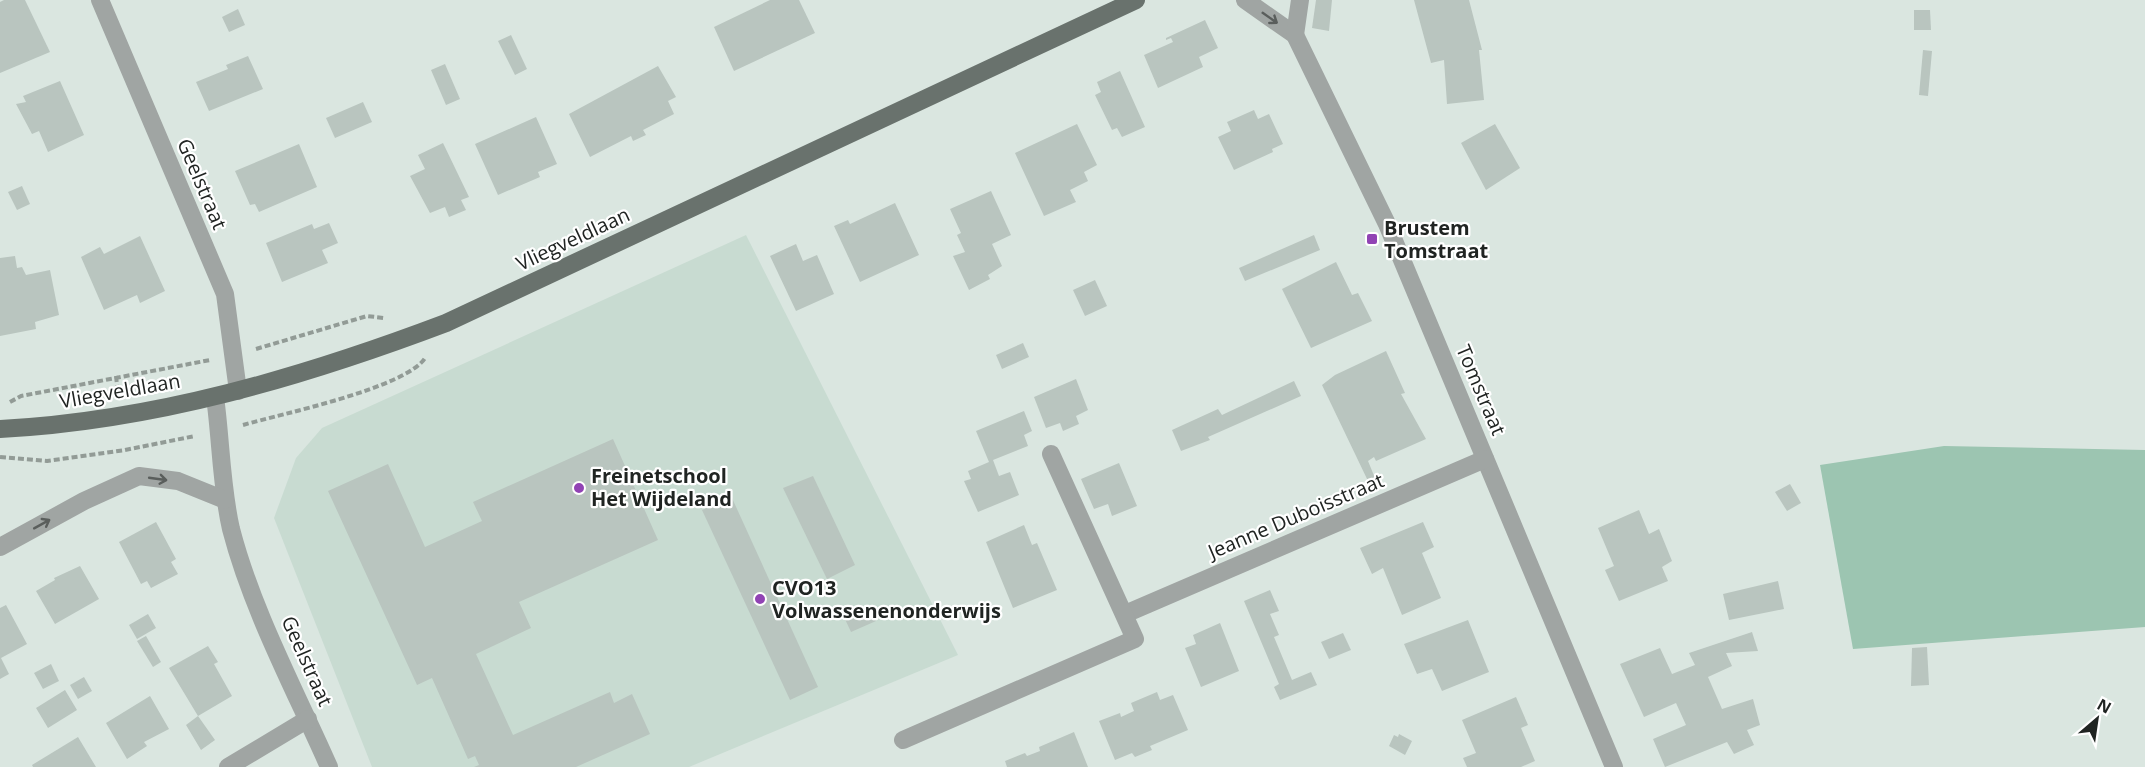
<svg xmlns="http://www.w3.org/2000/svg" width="2145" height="767" viewBox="0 0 2145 767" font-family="'Open Sans',sans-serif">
<rect width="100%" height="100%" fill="#dae6e0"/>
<path fill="#c8dbd1" d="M746,235L958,655L689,767H372L274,518L296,458L322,428Z"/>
<path fill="#9cc5b1" d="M1944,446L2145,450V627L1853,649L1820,465Z"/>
<g fill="#b9c5bf">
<path d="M4,0H25L50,52L0,73V2Z"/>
<path d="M770,0H799L815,33L734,71L714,27Z"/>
<path d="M1316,0H1332L1329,31L1312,28Z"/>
<path d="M1414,0H1469L1482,50H1479L1484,100L1447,104L1444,60L1431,63Z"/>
<path d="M238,9L245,25L229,32L222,17Z"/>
<path d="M1914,10H1930L1931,30H1914Z"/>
<path d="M1205,20L1218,48L1199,57L1203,67L1158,88L1144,55L1173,42L1171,38L1166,40V38Z"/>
<path d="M511,35L527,69L515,75L498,41Z"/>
<path d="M1923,50L1932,51L1928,96L1919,95Z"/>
<path d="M248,56L263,89L209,111L196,82L228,69L226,65Z"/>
<path d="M445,64L460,99L446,105L431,70Z"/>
<path d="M658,66L676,97L668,101L674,114L643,130L646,135L633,141L631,136L590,157L569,114Z"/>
<path d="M1120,71L1145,127L1122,137L1117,128L1112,130L1095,95L1101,92L1097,82Z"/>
<path d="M60,81L84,135L48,152L39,131L32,134L16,104L26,102L23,96Z"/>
<path d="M363,102L372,122L335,138L326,118Z"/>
<path d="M1254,110L1258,119L1269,114L1283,144L1272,149L1273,152L1234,170L1218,137L1231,131L1227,122Z"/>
<path d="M536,117L557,164L538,172L540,177L498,195L475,144Z"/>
<path d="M1077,124L1097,165L1084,172L1088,181L1070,190L1076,202L1044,216L1015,153Z"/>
<path d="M1495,124L1520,168L1486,190L1461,143Z"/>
<path d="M443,143L469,197L461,200L466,210L449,217L445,207L430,213L410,176L425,169L418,155Z"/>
<path d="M299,144L317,187L259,212L255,204L250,205L235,171Z"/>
<path d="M22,186L30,204L17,210L8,192Z"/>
<path d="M991,191L1011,235L992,244L1002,266L988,275L990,279L969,290L953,256L965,252L957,235L961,233L950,209Z"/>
<path d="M895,203L919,255L860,282L834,226L848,220L850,224Z"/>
<path d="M329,223L338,243L322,250L328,263L282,282L266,243L312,224L314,229Z"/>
<path d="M1314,235L1320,250L1245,281L1239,268Z"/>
<path d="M140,236L165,291L140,303L137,295L104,310L81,257L100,247L104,254Z"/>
<path d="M796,244L803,261L817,255L834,294L796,311L770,256Z"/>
<path d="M15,256L17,268L22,267L26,275L50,270L59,315L35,322L36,329L0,336V258Z"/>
<path d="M1336,262L1352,295L1358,293L1372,321L1311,348L1282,289Z"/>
<path d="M1095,280L1107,306L1085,316L1073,290Z"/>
<path d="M1023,343L1029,357L1002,369L996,355Z"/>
<path d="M1386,351L1405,393L1401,394L1426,439L1376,461L1374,457L1368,461L1375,478L1368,481L1322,385L1335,375Z"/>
<path d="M1076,379L1088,410L1076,416L1079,424L1063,431L1060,423L1046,428L1034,397Z"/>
<path d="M1294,381L1301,396L1208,437L1210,440L1181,451L1172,430L1218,409L1222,415Z"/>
<path d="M1024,411L1032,431L1024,435L1028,446L993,460L999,476L1010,472L1019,495L978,512L964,481L971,479L968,471L989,462L976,431Z"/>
<path d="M613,439L658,540L519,602L531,628L476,654L513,735L610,692L614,703L632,694L650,734L576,767H474L479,765L475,756L468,759L432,678L417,685L328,491L388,464L425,547L482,521L473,502Z"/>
<path d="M1119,463L1137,506L1112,516L1108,504L1094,509L1081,479Z"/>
<path d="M813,476L855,565L827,579L783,488Z"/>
<path d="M1790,484L1801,503L1787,511L1775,492Z"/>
<path d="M732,498L818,687L790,700L702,510Z"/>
<path d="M1639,510L1649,534L1659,529L1672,561L1662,567L1668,581L1619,601L1605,570L1614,566L1598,528Z"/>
<path d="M156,522L176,559L171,562L178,574L151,588L147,581L141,584L119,542Z"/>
<path d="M1423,522L1434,547L1422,553L1441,598L1402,615L1383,568L1372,574L1360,548Z"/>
<path d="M1024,525L1032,545L1037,543L1057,590L1013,608L986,542Z"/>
<path d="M80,566L99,599L55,624L36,591L55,580L54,578Z"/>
<path d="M1778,581L1784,609L1729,620L1723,594Z"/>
<path d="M1270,590L1279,611L1270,614L1279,635L1274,637L1292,680L1311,672L1317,685L1280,700L1274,687L1279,684L1244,601Z"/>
<path d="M6,605L27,644L1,658L9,674L0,679V608Z"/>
<path d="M869,605L876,621L851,632L844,617Z"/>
<path d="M148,614L156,628L137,639L129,625Z"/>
<path d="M1468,620L1489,672L1442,691L1432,669L1417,674L1404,644Z"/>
<path d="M1220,623L1239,671L1201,687L1185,648L1196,644L1193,635Z"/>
<path d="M1752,632L1758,651L1726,653L1732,666L1708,677L1722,709L1753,699L1760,725L1747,730L1754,745L1734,754L1727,742L1665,767L1653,739L1686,725L1676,703L1644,717L1620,664L1660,648L1672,674L1695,665L1689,653Z"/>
<path d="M1343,633L1351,650L1329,659L1321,642Z"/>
<path d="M146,636L161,662L153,667L137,641Z"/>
<path d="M208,646L218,662L214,664L232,696L198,716L215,740L201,750L186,725L198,716L169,668Z"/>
<path d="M1927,647L1929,685L1911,686L1912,648Z"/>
<path d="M51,664L59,681L43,689L34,673Z"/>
<path d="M84,677L92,691L78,699L70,685Z"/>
<path d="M65,690L77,710L48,728L36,708Z"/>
<path d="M1157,692L1160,700L1173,695L1188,730L1150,746L1152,750L1135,757L1132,753L1115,760L1099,721L1120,713L1121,717L1134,711L1131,703Z"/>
<path d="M150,696L169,729L144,742L147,746L127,759L106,723Z"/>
<path d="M1516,697L1528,725L1521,728L1535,761L1521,767H1467L1463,758L1476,753L1462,720Z"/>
<path d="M1074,732L1088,767H1007L1005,761L1025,753L1027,756L1040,751L1039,747Z"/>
<path d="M1399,734L1412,741L1405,755L1389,746L1394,735L1398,737Z"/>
<path d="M78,737L96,767H33L32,765Z"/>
</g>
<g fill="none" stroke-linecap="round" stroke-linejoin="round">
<g stroke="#929b96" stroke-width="4" stroke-dasharray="6 3" stroke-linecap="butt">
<path d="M256,349L367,316L384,318"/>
<path d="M116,376L118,393"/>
<path d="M10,402L21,396L210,360"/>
<path d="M243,425C281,414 406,388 425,358"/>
<path d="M0,457L47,461L125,450L195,436"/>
</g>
<g stroke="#a0a5a3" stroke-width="18">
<path d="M100,0L225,294L238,391"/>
<path d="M1245,0L1295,35L1387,224L1614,767"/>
<path d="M1295,35L1300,0"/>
<path d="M215,397C221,440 221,486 231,529C252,610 295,690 329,767"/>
<path d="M0,547L84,501L139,476L178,481L225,500"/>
<path d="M1125,614L1485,459"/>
<path d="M903,740L1135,639L1051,454"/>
<path d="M228,767L308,719"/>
</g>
<path stroke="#69726d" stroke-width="18" d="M0,429C154,421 303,377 446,323L1136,0"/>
</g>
<defs><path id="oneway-shaft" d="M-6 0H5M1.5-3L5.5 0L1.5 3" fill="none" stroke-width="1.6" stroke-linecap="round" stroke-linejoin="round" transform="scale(1.5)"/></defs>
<g stroke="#5a5e5c">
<use href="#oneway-shaft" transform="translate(1270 18) rotate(35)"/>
<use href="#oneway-shaft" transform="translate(158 479) rotate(8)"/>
<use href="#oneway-shaft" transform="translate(42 524) rotate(-29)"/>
</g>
<g fill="#9143b4" stroke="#fff" stroke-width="2">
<rect x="1366" y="233" width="12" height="12" rx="3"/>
<circle cx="579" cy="488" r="6"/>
<circle cx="760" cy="599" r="6"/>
</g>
<g text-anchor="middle" stroke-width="4.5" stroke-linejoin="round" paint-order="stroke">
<g font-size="20" fill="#202422" stroke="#fff">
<text transform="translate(202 184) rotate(67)" y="7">Geelstraat</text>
<text transform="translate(573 239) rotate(-25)" y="7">Vliegveldlaan</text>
<text transform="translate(1481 390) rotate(67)" y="7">Tomstraat</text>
<text transform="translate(120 391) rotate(-10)" y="7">Vliegveldlaan</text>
<text transform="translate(1296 516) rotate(-23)" y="7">Jeanne Duboisstraat</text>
<text transform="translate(307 661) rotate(66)" y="7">Geelstraat</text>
</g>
<g font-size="20" font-weight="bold" fill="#202422" stroke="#fff" text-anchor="start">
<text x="1384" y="235">Brustem<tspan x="1384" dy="23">Tomstraat</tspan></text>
<text x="591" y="483">Freinetschool<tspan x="591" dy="23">Het Wijdeland</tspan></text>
<text x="772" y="595">CVO13<tspan x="772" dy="23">Volwassenenonderwijs</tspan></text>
</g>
</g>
<g transform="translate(2097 719) rotate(29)" stroke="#ffffff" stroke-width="4.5" paint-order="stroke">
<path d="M0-4.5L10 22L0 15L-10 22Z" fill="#202422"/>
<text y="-9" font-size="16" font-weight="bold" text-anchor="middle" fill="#202422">N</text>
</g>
</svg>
